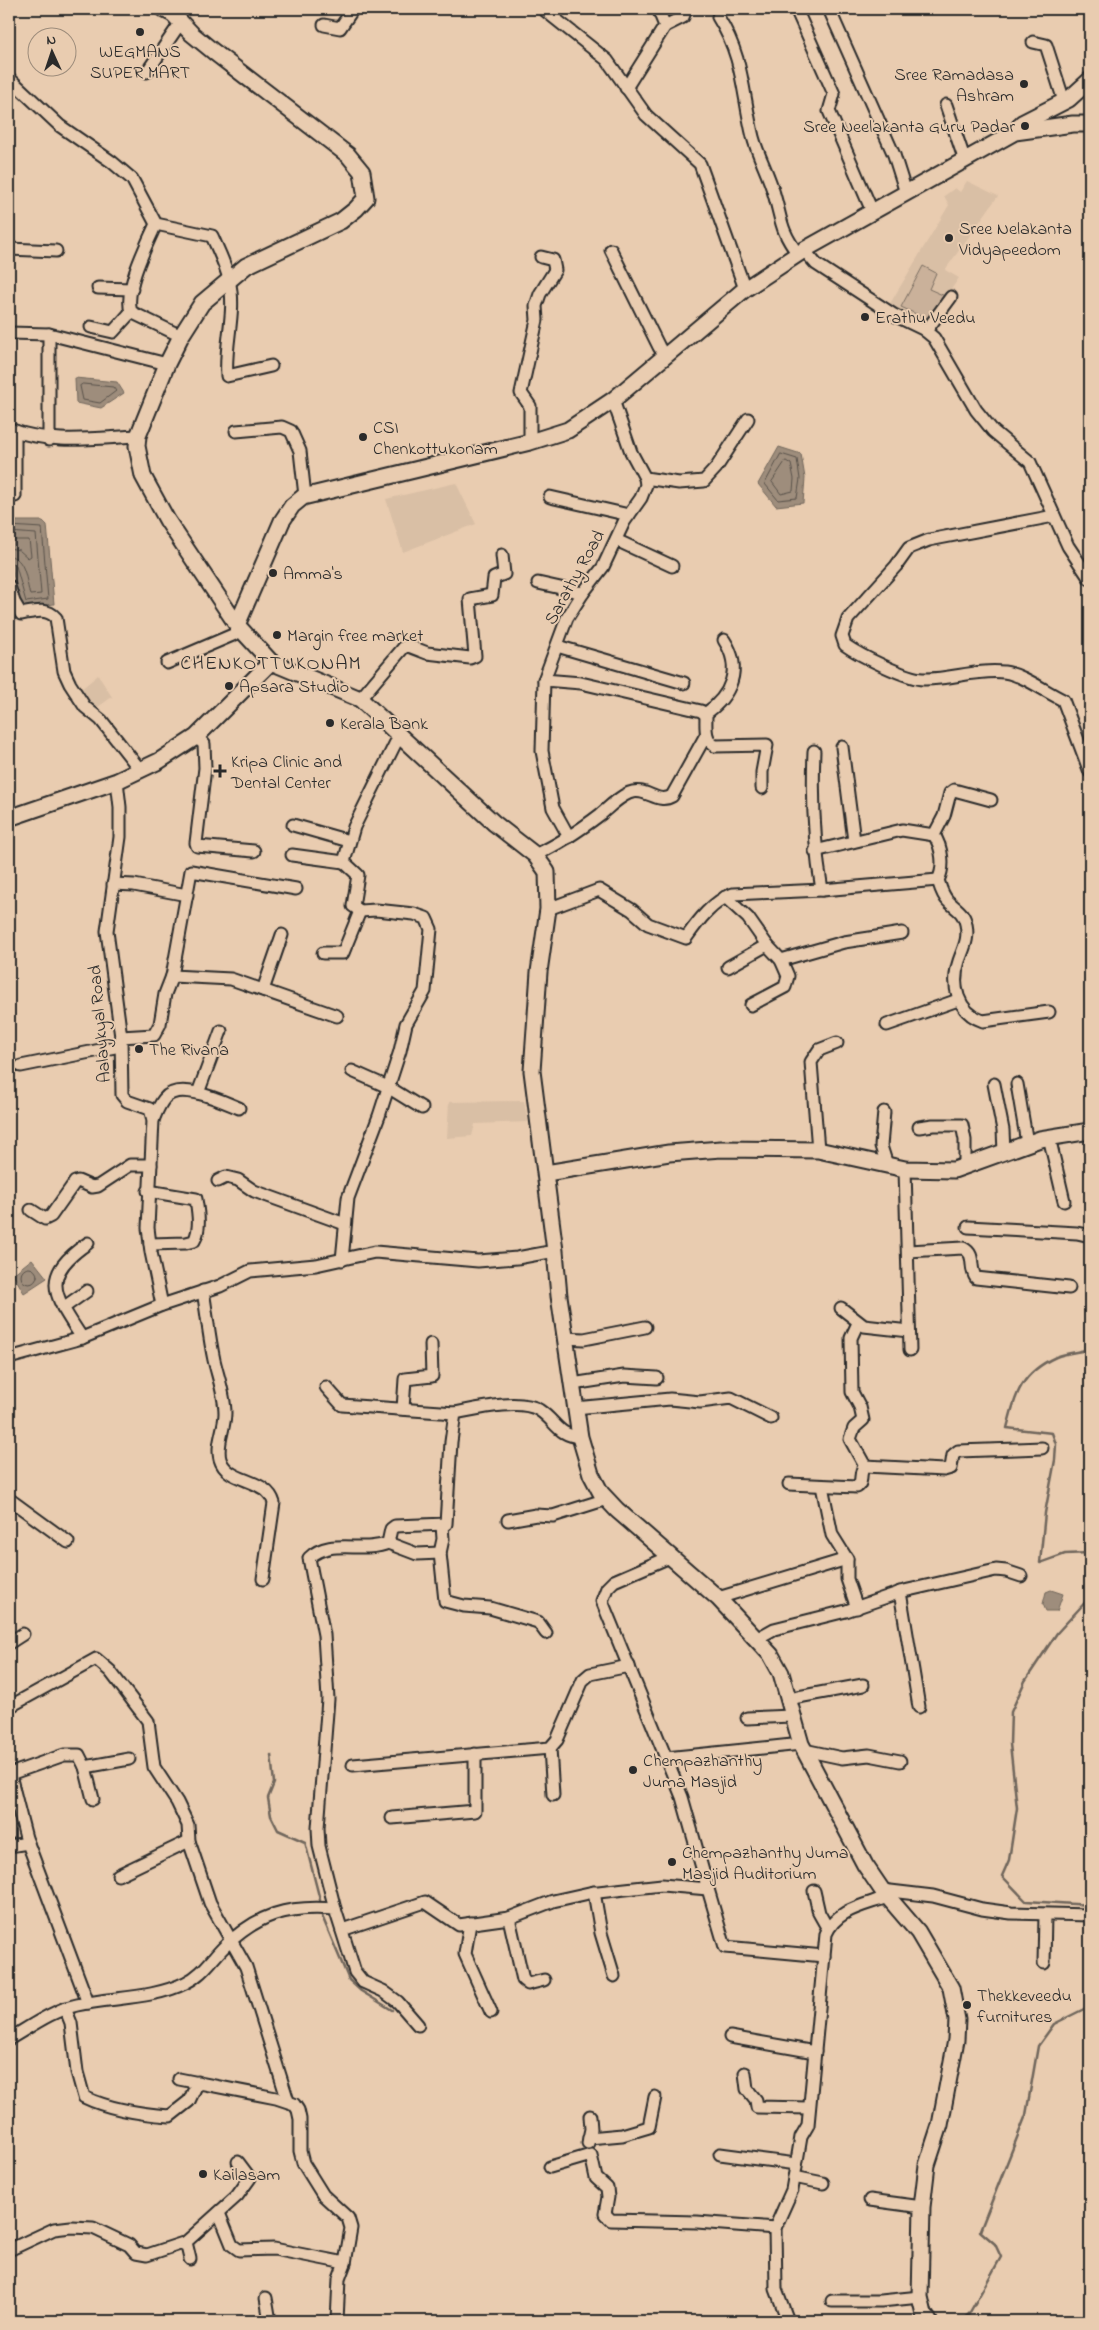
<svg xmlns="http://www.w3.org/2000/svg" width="1099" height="2330" viewBox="0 0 1099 2330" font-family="'Indie Flower',sans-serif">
<rect width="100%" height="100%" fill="#e9ccb0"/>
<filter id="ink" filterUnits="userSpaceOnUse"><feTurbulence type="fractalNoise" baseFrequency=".02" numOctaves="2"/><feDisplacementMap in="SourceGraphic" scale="10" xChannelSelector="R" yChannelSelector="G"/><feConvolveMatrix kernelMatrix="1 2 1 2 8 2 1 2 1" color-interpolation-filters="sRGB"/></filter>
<g filter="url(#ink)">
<g fill="#d9bfa5">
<path d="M967,181L998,196L945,270L959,278L925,327L888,307L949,205L944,196L955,188L960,192Z"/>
<path d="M456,483L476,524L403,552L386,499Z"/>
<path d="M98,675L112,697L91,712L79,691Z"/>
<path d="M524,1101L528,1122L475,1124L472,1136L447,1138L449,1102Z"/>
</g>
<path fill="#cab19a" stroke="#7a6e62" d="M923,266L936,273L929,289L945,296L929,320L901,307Z"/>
<g fill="#9e8d7b" stroke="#70665b">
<path d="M75,378L117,382L124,393L101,408L76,403Z"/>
<path d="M779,447L801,454L805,478L803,503L776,506L758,484Z"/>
<path d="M9,521H43L47,525L54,604L22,608L9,559Z"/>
<path d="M32,1259L47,1278L24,1293L13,1274Z"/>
<path d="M1051,1590L1063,1594L1057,1611H1046L1043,1604L1046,1592Z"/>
</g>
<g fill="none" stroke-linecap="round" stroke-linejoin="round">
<g stroke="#59524b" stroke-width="1">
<path d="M83,384L113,387L116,391L100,403L83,400L80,386Z"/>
<path d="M781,454L797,459L800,479L797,498L778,500L765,484Z"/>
<path d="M786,461L791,464L794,479L793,491L781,494L772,482Z"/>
<path d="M9,526L42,528L48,599L26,602L16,566L9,562"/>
<path d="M9,532L36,534L41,594L30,595C26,582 26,557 9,556"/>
<path d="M9,540H29L31,556L28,558L19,550L9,548"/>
<circle cx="29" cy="1276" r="8"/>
</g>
<g stroke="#70665b" stroke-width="2.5">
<path d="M1090,1349C1079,1352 1066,1353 1056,1357C1021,1373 1016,1393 1007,1428L1052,1433L1056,1444L1055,1460L1045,1513L1040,1563L1065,1554L1090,1553"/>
<path d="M1090,1597L1057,1633L1025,1681L1011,1712L1010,1744L1017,1808L1009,1860L1002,1876L1026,1901L1090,1905"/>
<path d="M271,1755L274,1783L268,1798L271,1816L278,1830L305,1842L320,1900"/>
<path d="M322,1916L349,1980L361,1991L392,2010"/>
<path d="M501,2320L507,2321"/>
<path d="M961,2321L969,2314L1001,2257L995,2244L980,2231L1026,2115L1038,2046L1054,2024L1090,2006"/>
</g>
<defs>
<g id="street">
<path d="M543,9L607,60L646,115L700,164L745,289"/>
<path d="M796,9L834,94L829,111L872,211"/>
<path d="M829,9L894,155L906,193"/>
<path d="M718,17C744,58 742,92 753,137C758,156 769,175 774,194C782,221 780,230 798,254"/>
<path d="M324,25L340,28L353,9"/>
<path d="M665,26L683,17L686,9"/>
<path d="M1033,42L1046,45L1064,101"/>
<path d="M147,72L181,22"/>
<path d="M9,78L60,126L112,162L132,179L156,224L212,236C218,250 226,265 229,280C237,311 224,345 227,376L271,366"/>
<path d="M626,88L665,26L658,9"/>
<path d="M946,105L965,161"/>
<path d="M156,224C146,246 124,289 131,312L181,336"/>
<path d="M9,249L56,251"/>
<path d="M611,250L659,347L665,356"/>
<path d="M804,250L816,264L894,315L923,329L934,338L976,410L993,431L1030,462L1068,546L1090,579"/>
<path d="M98,288L132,289"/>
<path d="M91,327L113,332L131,312"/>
<path d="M926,331L951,297"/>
<path d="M9,333L49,334L167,364"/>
<path d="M49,334V440"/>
<path d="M9,429C52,445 93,438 138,436"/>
<path d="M15,431V496"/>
<path d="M236,431L282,427L291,431L300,451L305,496"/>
<path d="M530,442V406L521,393L537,320L536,306L540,294L555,270L553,260L541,257"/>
<path d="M645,478L679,483L704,481L716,468L748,419"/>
<path d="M550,497L629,515"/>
<path d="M1054,516L929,540L909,548L896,566L848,619L842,636L845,645C859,655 907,679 923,679C949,680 976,669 1004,672C1024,675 1044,691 1063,700L1090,772"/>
<path d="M616,540L672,566"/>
<path d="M538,583L583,593"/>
<path d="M9,586L14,602L21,614C33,612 47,607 56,618L64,671L70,684L85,707L101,720L141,771"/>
<path d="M557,646L684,683"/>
<path d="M167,663L242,631"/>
<path d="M544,680L581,683L701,711L706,715C706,727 704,739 715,746L767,745L762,772V788"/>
<path d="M360,699L404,647L409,646L427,653L470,658L475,656L470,599L492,595L494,578L504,574L502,555"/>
<path d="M705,714C731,696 743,669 724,640"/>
<path d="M196,737L204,744L205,768L196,843L197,846L254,851"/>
<path d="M842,747L854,841"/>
<path d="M814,751C812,799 814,844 822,890"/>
<path d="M117,781L120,807V837L107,931L121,1037L122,1095L127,1101L150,1109L153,1120L148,1228L151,1252L162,1305"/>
<path d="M293,825L349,841"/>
<path d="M934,835L944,816L950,793L954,790L991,800"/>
<path d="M569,837L553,808L542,751L544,680L567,618L583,593L603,567L624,522L641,498L646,485L645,478L631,452L613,400"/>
<path d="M815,851L902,830L934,835C942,847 945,867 938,880C940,886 942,895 948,901C955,908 964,912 966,924C969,939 964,947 959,961C951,985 957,1012 983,1021L1049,1012"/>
<path d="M292,855L344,862"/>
<path d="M535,855C560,844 580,830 601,814C609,807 619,797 629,793C646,786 657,805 672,796L706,735"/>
<path d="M113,884L134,885L187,895"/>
<path d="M725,897L748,918L767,945L781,960L788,976L785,987L751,1005"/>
<path d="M548,909L599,890L632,910L648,924L686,938C698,921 713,901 733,894L822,890L938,880"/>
<path d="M323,953H343L360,911"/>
<path d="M781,960L844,942L902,933"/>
<path d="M728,967L767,945"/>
<path d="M172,976L191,871L296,889"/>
<path d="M263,990L282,935"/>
<path d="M887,1025L958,1000"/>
<path d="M121,1037L154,1035L160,1024L165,994L172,976L231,979L337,1016"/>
<path d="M21,1066L120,1046"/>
<path d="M352,1071L388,1087L422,1108"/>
<path d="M994,1084L1003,1130L1004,1152"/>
<path d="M1017,1084L1027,1143"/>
<path d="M198,1093L221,1031"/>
<path d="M884,1112L881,1146L887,1165"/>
<path d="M153,1120C156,1113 159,1105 164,1099C178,1080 222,1101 239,1108"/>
<path d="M919,1127L933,1125H962L965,1140V1166"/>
<path d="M1049,1137L1064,1201"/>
<path d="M818,1150L811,1062L819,1050L837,1043"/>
<path d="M905,1169L910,1350"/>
<path d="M218,1181L226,1177L238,1180L254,1191L345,1224"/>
<path d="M148,1191L196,1199C198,1212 201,1229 194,1241L186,1243L150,1244"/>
<path d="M31,1210L45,1219L51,1216L75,1182L78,1181L92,1187L98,1186L130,1165H151"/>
<path d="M968,1227L1077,1233L1090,1236"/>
<path d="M908,1251L963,1248C977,1255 968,1267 976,1278L1069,1288"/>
<path d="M342,1260L348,1198L379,1116L400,1051L406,1024L425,991L431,929L426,918L414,914L376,910L360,911L353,906L358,875L344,862L354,827L399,736"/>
<path d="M203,1291C207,1314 209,1337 214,1360C218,1377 225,1396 225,1413C225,1428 216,1444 220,1459C227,1484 267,1477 274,1503L263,1579"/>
<path d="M63,1308L87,1291"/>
<path d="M841,1308L864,1326L909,1331"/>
<path d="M858,1323L851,1338L852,1392L860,1407L863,1420L854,1428L850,1439L865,1466"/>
<path d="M82,1338C55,1296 38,1277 88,1243"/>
<path d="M565,1338L584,1339L645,1327"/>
<path d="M9,1358L82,1338L162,1305L220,1286L250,1271L316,1265L375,1252L478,1261L517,1258L555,1251"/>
<path d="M572,1384L624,1376L657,1378"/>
<path d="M326,1387L342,1405L455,1413"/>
<path d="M575,1408L670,1399L700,1402L731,1398L771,1418"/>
<path d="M403,1409L405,1379L432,1376L431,1344"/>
<path d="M789,1484L857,1487C864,1482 858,1472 865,1466L944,1470L951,1468L953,1455L958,1451L1042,1448"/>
<path d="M822,1486L832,1535L847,1559V1579L857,1608"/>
<path d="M9,1499L68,1542"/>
<path d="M508,1520L536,1515L553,1516L607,1499"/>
<path d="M442,1525L443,1539L440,1553L445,1601L464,1606L490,1608L538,1622L546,1633"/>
<path d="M388,1543L417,1554L440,1553"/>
<path d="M900,1592L919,1707"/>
<path d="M718,1598L847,1559"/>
<path d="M756,1639L774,1629L846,1611L904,1591L996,1570L1006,1571L1021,1576"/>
<path d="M9,1643L23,1634"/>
<path d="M788,1700L798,1697L863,1685"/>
<path d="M9,1707L96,1659L110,1671L148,1721L154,1767L177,1802L188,1825L189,1841L210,1903L246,1967L288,2101"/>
<path d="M747,1718L792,1716"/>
<path d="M550,1748L553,1795"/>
<path d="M804,1750L842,1758L869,1755L900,1761"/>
<path d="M666,1758L801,1744"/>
<path d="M353,1765L550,1748L557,1740L583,1680L590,1674L629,1666"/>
<path d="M85,1767L129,1759"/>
<path d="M9,1771L26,1838L88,2003"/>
<path d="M10,1774L64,1755H79L85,1767L93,1799"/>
<path d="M392,1818L475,1811V1754"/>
<path d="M9,1846L28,1843"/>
<path d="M118,1875L189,1841"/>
<path d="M708,1889L725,1947L824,1956"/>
<path d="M882,1890L933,1896L982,1909L1011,1913L1090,1915"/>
<path d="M814,1891L819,1913L828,1929"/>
<path d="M594,1892L601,1933L614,1976"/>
<path d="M335,1909L319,1846L318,1828L328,1699L324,1635L309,1558C330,1537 363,1554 388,1543L391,1529L395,1526L446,1524L451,1442L455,1413C476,1409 520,1398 539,1410C557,1422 557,1435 580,1437"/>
<path d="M509,1918L523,1980L528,1984L544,1980"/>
<path d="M470,1923L465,1954L491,2012"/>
<path d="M342,1930L425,1902L459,1925L509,1918L553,1901L589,1893L662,1885L708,1889L682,1797L602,1601L607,1588L614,1581L672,1556"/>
<path d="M1044,1963L1045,1915"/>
<path d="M65,2008L71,2023L77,2072L84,2097C111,2110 141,2114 170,2116L189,2101L198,2082"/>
<path d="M730,2037L815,2052"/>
<path d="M9,2039C30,2027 53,2010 77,2005C112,1997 153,1999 185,1983C202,1975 211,1960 224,1947C258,1914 288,1905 335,1909L355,1972L363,1982L383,1991L398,2002L418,2025"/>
<path d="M745,2073L747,2089L756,2100L757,2107L809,2108"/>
<path d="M179,2079L276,2098L294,2104L298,2110L300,2119V2151L303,2163L323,2195L348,2218L351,2228L345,2263L339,2279L337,2321"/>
<path d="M589,2138L622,2135L649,2127L655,2097"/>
<path d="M588,2143L591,2129L590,2116"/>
<path d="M720,2154L796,2164"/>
<path d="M550,2167L591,2155L596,2178L607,2188L608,2197L605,2214L611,2220L697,2222L775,2228"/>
<path d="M794,2177L823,2183"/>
<path d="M870,2200L922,2207"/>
<path d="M219,2213L232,2245L239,2250L274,2249L345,2263"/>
<path d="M186,2242L190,2259"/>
<path d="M9,2250L54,2229L71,2227L93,2228L129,2245L136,2253L147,2255L186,2242L237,2196L250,2178L238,2162"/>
<path d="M266,2298L270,2321"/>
<path d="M832,2301H881L920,2297"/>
<path d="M788,2321L776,2289L775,2228L792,2190L801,2137L808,2125L826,1934C837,1909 863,1906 887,1897"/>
</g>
<g id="secondary">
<path d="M163,9L173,14L192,34L214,52L348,155L362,172L366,198L356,209L341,221L246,266L202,303L181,336L167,364L138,436L137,446L143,476L167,520L237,625L271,662L360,699L494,823L535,855L547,872L548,909L539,972L532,1071L555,1251L559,1296L580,1437L591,1474L601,1493L617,1510L718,1598L771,1655L781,1673L801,1744L865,1865L882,1890L918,1932L951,1988L957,2020L956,2040L940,2125L927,2165L922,2207L920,2297L924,2314L929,2321"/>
<path d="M1015,132L1022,123L1069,99L1090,80"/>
<path d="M237,625L282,521L292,506L303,497L530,442L568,430L613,400L745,289L804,250L1015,132L1073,124H1090"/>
<path d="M9,818L117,781L159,761L196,737L271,662"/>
<path d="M546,1173L669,1153L721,1149L818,1150L905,1169L954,1170L1040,1139L1090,1131"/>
</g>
</defs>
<use href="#street" stroke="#2b2b2b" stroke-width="15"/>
<use href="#secondary" stroke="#2b2b2b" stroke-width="19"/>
<use href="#street" stroke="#e9ccb0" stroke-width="11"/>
<use href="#secondary" stroke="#e9ccb0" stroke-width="15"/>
</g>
</g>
<g fill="#2b2b2b" stroke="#e9ccb0" stroke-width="2">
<circle cx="140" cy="32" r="5"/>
<circle cx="1024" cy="84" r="5"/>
<circle cx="1025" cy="126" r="5"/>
<circle cx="949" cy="238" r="5"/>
<circle cx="865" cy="317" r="5"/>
<circle cx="363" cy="437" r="5"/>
<circle cx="273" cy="573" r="5"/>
<circle cx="277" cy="635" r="5"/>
<circle cx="229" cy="686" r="5"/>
<circle cx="330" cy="723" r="5"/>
<path d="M217.5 763.5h5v5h5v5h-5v5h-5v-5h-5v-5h5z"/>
<circle cx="139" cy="1049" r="5"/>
<circle cx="633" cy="1770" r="5"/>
<circle cx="672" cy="1862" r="5"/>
<circle cx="967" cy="2005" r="5"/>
<circle cx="203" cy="2174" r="5"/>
</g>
<g text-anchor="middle" stroke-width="4" stroke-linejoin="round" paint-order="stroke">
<g font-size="18" fill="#2b2b2b" stroke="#e9ccb0" text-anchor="start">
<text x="140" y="57" text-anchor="middle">WEGMANS<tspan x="140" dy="21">SUPER MART</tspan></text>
<text x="1014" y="80" text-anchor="end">Sree Ramadasa<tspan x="1014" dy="21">Ashram</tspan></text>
<text x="1015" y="132" text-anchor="end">Sree Neelakanta Guru Padar</text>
<text x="959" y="234">Sree Nelakanta<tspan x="959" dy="21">Vidyapeedom</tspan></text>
<text x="875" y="323">Erathu Veedu</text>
<text x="373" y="433">CSI<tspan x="373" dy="21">Chenkottukonam</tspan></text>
<text x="283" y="579">Amma's</text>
<text x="287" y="641">Margin free market</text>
<text x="239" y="692">Apsara Studio</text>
<text x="340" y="729">Kerala Bank</text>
<text x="231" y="767">Kripa Clinic and<tspan x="231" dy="21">Dental Center</tspan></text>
<text x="149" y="1055">The Rivana</text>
<text x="643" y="1766">Chempazhanthy<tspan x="643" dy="21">Juma Masjid</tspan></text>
<text x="682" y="1858">Chempazhanthy Juma<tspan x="682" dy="21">Masjid Auditorium</tspan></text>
<text x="977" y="2001">Thekkeveedu<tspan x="977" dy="21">furnitures</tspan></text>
<text x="213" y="2180">Kailasam</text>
</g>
<g font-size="18" fill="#2b2b2b" stroke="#e9ccb0">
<text transform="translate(574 577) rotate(-61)" y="6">Sarathy Road</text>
<text transform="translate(99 1024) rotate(-95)" y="6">Aalaykyal Road</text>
</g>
<g font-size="20" letter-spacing="1" fill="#2b2b2b" stroke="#e9ccb0">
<text x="271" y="669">CHENKOTTUKONAM</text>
</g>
</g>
<rect width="1099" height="2330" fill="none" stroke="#e9ccb0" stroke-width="30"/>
<rect x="15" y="15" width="1069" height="2300" fill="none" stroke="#2b2b2b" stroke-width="2" filter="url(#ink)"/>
<g transform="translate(52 52) rotate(357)"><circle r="24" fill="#e9ccb0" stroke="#9d8c7b"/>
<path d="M0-4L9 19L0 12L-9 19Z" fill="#2b2b2b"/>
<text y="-8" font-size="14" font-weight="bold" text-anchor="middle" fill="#2b2b2b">N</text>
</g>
</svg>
